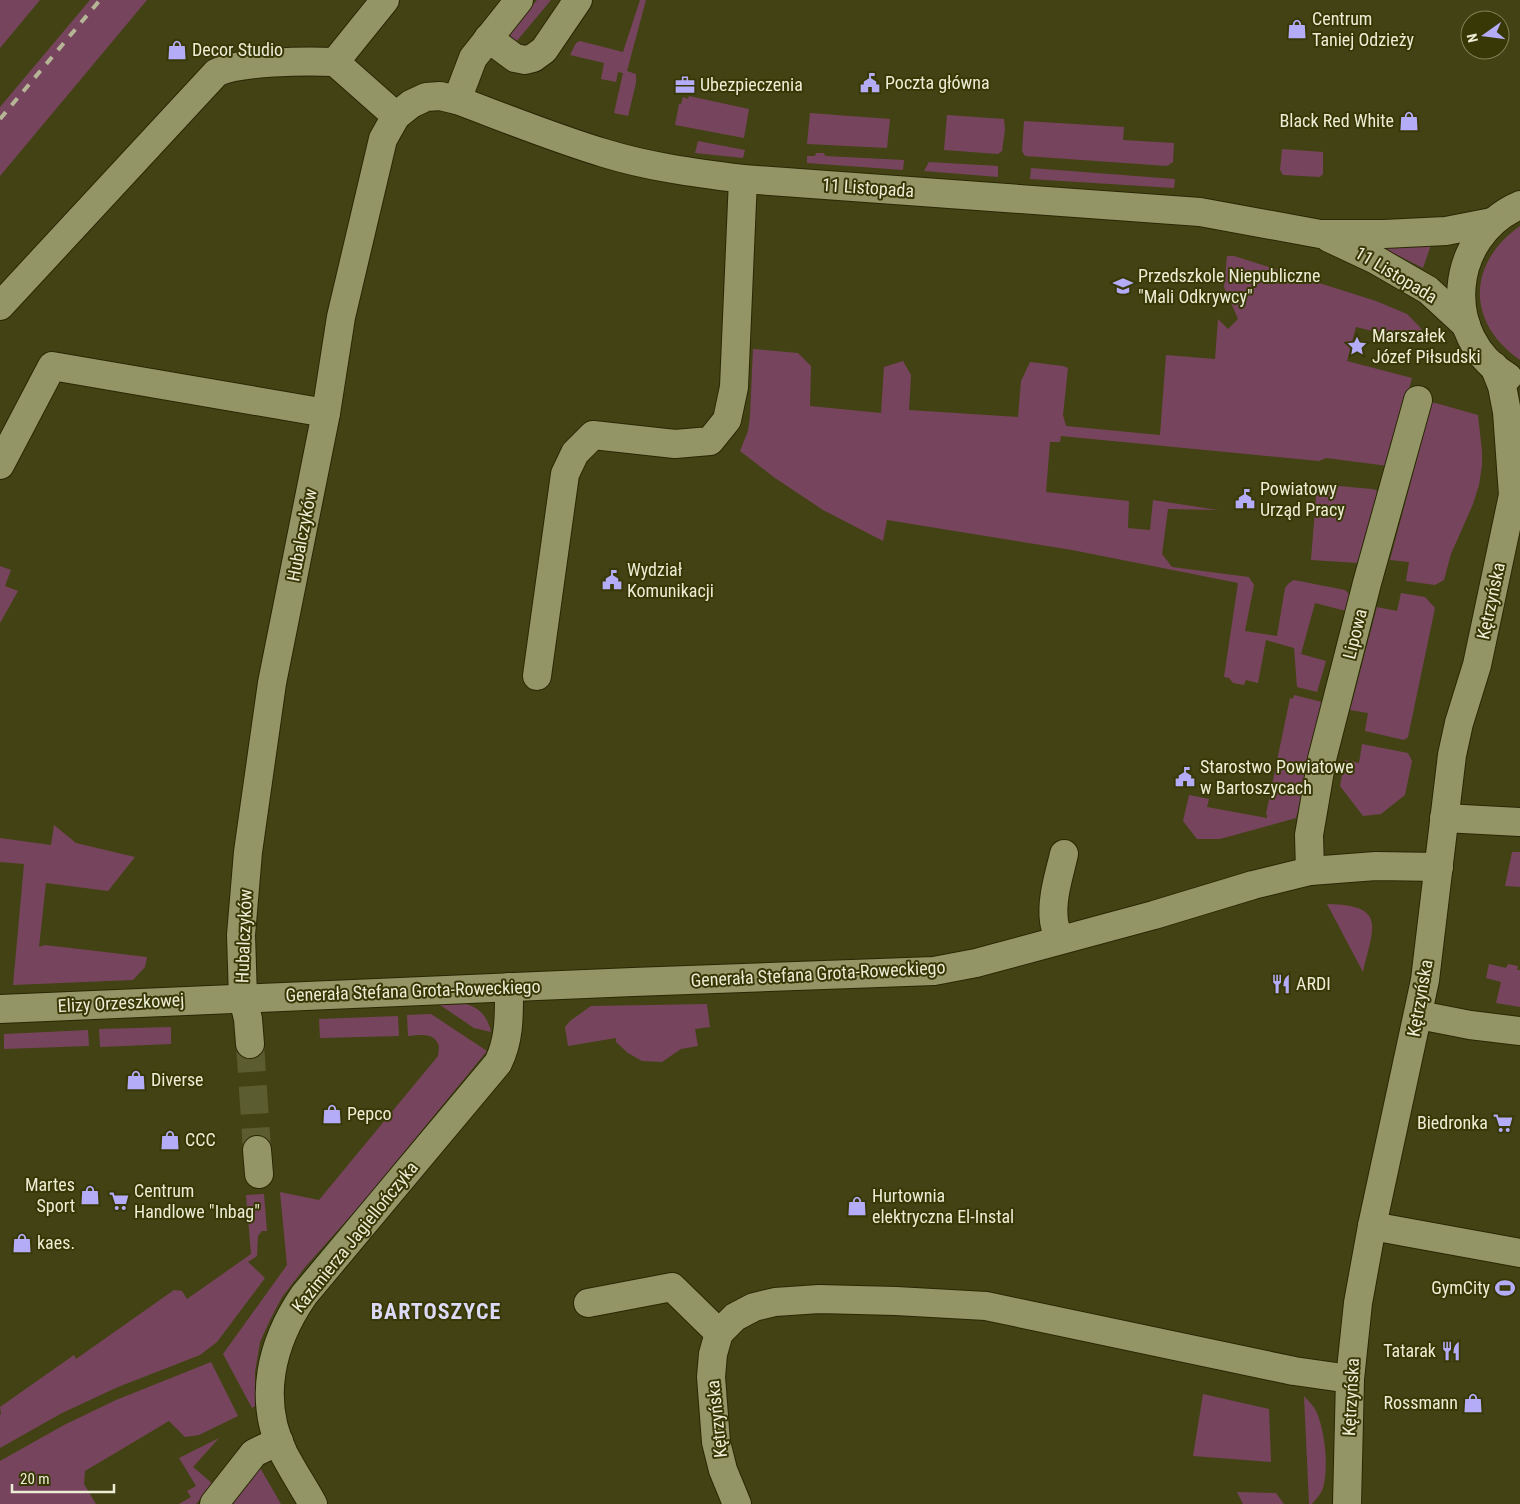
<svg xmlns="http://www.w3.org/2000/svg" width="1520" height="1504" viewBox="0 0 1520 1504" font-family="'Roboto Condensed',sans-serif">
<rect width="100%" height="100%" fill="#434214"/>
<g fill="#76455d">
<path d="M0,0H40L0,48Z"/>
<path d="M90,0H147L0,176V107Z"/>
<path d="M537,0H551L516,42L509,37V34Z"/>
<path d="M640,0H646L627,71L636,74V83L628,116L614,113L623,73L618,72L616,82L601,79L604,63L570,55L576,43L580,41L623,52Z"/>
<path d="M689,96L749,109L744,138L675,125L679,104H681L683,97L688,99Z"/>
<path d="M810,113L890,119L887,148L807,144Z"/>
<path d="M947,115L1004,119L1005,130L1002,151L998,154L944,150Z"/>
<path d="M1024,121L1124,127L1123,140L1174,143L1173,162L1167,166L1025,156L1022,151Z"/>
<path d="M698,141L745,150L743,158L695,153Z"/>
<path d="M1282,149L1323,152V174L1320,177L1283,175L1280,170Z"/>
<path d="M816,153H824L825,156L904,160L903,170L807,163V156H815Z"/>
<path d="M929,162L998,166V177L924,171Z"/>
<path d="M1031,168L1175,179L1174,188L1030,179Z"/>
<path d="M1520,226V360C1466,323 1467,263 1520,226Z"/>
<path d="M1370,245H1431L1423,268L1401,257Z"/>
<path d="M1227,256H1234L1376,301L1407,314L1419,326L1423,332L1421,343L1356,327L1347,361L1412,378L1388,466L1326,458L1319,461L1061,436L1060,442H1050L1046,492L1129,501L1128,528L1150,530L1153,500L1218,510L1168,509L1162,554L1172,567L1249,577L1254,585L1245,631L1277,636L1285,588L1289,583L1294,580L1345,590L1350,595L1346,611L1315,603L1301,654L1326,661L1317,692L1297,687L1294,648L1266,640L1258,683L1246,680L1244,685L1233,683L1229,678L1224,677L1238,583L1072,550L887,520L883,541L823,510L775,478L740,451L748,431L750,416L753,349L798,353L811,366L810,406L881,413L884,367L903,361L911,375L909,410L1018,417L1021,381L1030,362L1063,366L1068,368L1063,415L1066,426L1160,435L1166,355L1215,359L1218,319L1228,329L1238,319L1224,287Z"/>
<path d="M1432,402L1478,415L1482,451V465L1479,485L1473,504L1451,554L1444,580L1435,585L1406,581L1409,562L1390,560Z"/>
<path d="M1317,484L1372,489L1376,490L1379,494L1358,563L1311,560Z"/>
<path d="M0,566L11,570L5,586L18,591L0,623Z"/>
<path d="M1401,593L1425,597L1435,608L1408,737L1404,740L1365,731L1368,713L1350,710L1377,607L1397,611Z"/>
<path d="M1294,695L1326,703L1296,818L1220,839H1197L1183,821L1189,795L1209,799L1207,807L1267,818V815L1266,814L1290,698L1293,699Z"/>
<path d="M1362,744L1408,753L1412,761L1405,795L1381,814L1363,816L1340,786L1345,760L1359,763Z"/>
<path d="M54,825L76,843L135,857L108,891L46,883L39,947L45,945L147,957L145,967L133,980L13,985L24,864L0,862V838L51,845Z"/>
<path d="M1512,852H1520V887L1505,886Z"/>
<path d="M1327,904C1388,905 1373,928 1363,972Z"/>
<path d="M1489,964L1506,968L1508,964L1518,966L1517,970H1520V1007L1496,1003L1501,982L1486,978Z"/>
<path d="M465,1004C480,1007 488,1018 491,1032L474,1028L440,1005Z"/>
<path d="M707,1004L710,1027L695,1029L698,1046L681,1049L662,1062L642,1061L628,1053L616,1042V1038L568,1046L565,1027L570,1021L591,1006Z"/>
<path d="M431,1014L487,1051L363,1202L306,1266L282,1297L270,1320L260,1342L255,1372V1406L252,1408L223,1354L287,1265L280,1192L319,1200L438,1056L439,1046C434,1032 421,1035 408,1036L407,1015Z"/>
<path d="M398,1016L399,1036L320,1038L319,1019Z"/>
<path d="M171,1027V1044L100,1047L99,1029Z"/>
<path d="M88,1030L89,1046L4,1049V1034Z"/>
<path d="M264,1194L267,1231H262L258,1236L257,1256L248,1262L265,1278L217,1342L200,1355L118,1387L62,1413L0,1448V1415L1,1414L0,1407L74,1355L76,1359L174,1290L182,1291L187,1299L251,1254L246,1195Z"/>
<path d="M211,1362L238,1416L199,1435L185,1437L169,1421L85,1471L84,1484L96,1504H0V1461L64,1425L116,1400Z"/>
<path d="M1203,1394L1269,1409L1271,1462L1193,1456Z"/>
<path d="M1304,1396C1308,1401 1313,1405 1316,1411C1325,1430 1329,1468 1323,1488C1321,1494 1316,1499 1312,1504H1309Z"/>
<path d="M219,1438L193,1467L213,1484L196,1504H179L191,1497L187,1491L196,1486L179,1458Z"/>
<path d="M259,1466L281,1504H229Z"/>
<path d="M1237,1492L1276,1493L1284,1504H1243Z"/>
</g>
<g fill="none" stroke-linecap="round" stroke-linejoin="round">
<path stroke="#5c5c31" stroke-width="28" stroke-dasharray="28 14" stroke-linecap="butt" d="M250,1044L257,1150"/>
<defs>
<g id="minor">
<path d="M385,0L335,62L396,116"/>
<path d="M488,38L515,58L525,60L533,58L544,50L578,0"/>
<path d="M457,100L473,58L519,0"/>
<path d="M1329,238L1376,260L1428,290L1466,325"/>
<path d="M0,306L216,73C239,61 307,61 335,62"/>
<path d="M1508,377C1440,337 1448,236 1520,205"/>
<path d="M0,465L52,366L326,413"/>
<path d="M537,676L565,474L575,453L593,435L675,444L710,441L727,420L734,387L743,179"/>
<path d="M1444,818L1520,822"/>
<path d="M1310,871L1309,835L1322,759L1367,583L1418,400"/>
<path d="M1059,940C1057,934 1055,928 1054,921C1051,899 1059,876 1064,854"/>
<path d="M0,1009L633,982L934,971L976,963L1154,915L1253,885L1310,871L1376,866L1439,867"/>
<path d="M1419,1015L1470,1025L1520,1031"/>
<path d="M250,1044L248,1019L243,998L241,935L248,852L272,683L326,413L341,317L383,139L396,116L411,104L426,97L440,96L457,100C505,118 554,138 604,153C649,167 696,173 743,179L1200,212L1320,234H1384L1446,231L1492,222"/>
<path d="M257,1150L259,1174"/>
<path d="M1372,1226L1520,1253"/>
<path d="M588,1303L672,1287L719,1333"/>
<path d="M719,1333L735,1317L754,1307L775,1302L819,1299L896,1301L986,1306L1294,1371L1350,1379"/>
<path d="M719,1333L713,1354L711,1377L716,1442L723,1470L737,1504"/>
<path d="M214,1504L254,1453L279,1441"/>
<path d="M313,1504C304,1488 293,1471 284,1454C257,1400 271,1343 304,1295L498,1063C510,1039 509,1014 509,987"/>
<path d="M1347,1504L1350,1379L1358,1303L1372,1226L1425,980L1452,755L1459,723L1477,665L1513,495L1507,412L1502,386L1494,366"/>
</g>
</defs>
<use href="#minor" stroke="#292805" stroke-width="30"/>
<use href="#minor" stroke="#949566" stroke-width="28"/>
<path stroke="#b6b696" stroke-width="4" stroke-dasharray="9 9" stroke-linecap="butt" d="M0,119L100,0"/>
</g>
<defs>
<symbol id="shop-bare" viewBox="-9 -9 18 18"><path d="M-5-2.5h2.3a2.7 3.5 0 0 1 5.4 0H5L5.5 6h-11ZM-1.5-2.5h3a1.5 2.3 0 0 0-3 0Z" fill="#b5acf8" stroke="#383807" stroke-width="2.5" paint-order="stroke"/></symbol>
<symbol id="civic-bare" viewBox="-9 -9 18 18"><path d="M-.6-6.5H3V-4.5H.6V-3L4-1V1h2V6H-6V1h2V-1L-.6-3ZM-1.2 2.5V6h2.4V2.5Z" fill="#b5acf8" stroke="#383807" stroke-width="2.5" paint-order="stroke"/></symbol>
<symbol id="office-bare" viewBox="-9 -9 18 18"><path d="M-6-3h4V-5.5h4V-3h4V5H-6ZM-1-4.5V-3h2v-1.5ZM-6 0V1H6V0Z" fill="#b5acf8" stroke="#383807" stroke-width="2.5" paint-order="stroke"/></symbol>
<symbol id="school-bare" viewBox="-9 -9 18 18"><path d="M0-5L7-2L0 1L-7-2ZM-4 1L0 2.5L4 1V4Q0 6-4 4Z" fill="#b5acf8" stroke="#383807" stroke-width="2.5" paint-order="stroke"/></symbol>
<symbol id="sight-bare" viewBox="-9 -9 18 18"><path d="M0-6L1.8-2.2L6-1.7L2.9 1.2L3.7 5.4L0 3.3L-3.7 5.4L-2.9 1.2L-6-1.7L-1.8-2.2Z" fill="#b5acf8" stroke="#383807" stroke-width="2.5" paint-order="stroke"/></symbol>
<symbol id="restaurant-bare" viewBox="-9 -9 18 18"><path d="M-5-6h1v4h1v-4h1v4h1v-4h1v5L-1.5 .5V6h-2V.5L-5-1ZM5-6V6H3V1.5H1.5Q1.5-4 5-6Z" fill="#b5acf8" stroke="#383807" stroke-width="2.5" paint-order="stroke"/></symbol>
<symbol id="supermarket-bare" viewBox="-9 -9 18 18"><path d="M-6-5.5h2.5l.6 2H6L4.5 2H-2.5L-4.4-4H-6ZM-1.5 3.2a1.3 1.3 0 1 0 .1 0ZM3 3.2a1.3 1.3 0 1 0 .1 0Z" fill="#b5acf8" stroke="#383807" stroke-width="2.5" paint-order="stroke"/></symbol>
<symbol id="stadium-bare" viewBox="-9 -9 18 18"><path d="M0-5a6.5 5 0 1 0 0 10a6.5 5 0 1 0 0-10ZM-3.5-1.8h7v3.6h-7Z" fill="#b5acf8" stroke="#383807" stroke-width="2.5" paint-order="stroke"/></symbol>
</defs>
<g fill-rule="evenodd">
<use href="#shop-bare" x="1283" y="15" width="28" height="28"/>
<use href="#shop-bare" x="163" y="36" width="28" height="28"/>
<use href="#civic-bare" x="856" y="69" width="28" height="28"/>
<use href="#office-bare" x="671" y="71" width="28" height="28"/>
<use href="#shop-bare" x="1395" y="107" width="28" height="28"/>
<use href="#school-bare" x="1109" y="272" width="28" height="28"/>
<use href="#sight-bare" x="1343" y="332" width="28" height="28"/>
<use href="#civic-bare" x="1231" y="485" width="28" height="28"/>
<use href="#civic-bare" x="598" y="566" width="28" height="28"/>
<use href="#civic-bare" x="1171" y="763" width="28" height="28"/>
<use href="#restaurant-bare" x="1267" y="970" width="28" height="28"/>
<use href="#shop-bare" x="122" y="1066" width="28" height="28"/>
<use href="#shop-bare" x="318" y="1100" width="28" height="28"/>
<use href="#supermarket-bare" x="1489" y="1109" width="28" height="28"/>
<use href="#shop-bare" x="156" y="1126" width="28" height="28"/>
<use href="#shop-bare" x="76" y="1181" width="28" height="28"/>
<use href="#supermarket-bare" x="105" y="1187" width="28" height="28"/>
<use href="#shop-bare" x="843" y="1192" width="28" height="28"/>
<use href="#shop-bare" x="8" y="1229" width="28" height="28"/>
<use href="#stadium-bare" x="1491" y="1274" width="28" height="28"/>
<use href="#restaurant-bare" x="1437" y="1337" width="28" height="28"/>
<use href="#shop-bare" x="1459" y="1389" width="28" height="28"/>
</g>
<g text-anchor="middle" stroke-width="4" stroke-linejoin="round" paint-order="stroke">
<g font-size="18" fill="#ecedd4" stroke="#383807" text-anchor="start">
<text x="1312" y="25">Centrum<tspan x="1312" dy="21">Taniej Odzieży</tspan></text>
<text x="192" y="56">Decor Studio</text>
<text x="885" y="89">Poczta główna</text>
<text x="700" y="91">Ubezpieczenia</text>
<text x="1394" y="127" text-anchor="end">Black Red White</text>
<text x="1138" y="282">Przedszkole Niepubliczne<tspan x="1138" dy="21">"Mali Odkrywcy"</tspan></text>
<text x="1372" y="342">Marszałek<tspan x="1372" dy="21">Józef Piłsudski</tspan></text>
<text x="1260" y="495">Powiatowy<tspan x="1260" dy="21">Urząd Pracy</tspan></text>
<text x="627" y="576">Wydział<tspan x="627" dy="21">Komunikacji</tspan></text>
<text x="1200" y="773">Starostwo Powiatowe<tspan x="1200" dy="21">w Bartoszycach</tspan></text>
<text x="1296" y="990">ARDI</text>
<text x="151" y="1086">Diverse</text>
<text x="347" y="1120">Pepco</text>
<text x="1488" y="1129" text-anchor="end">Biedronka</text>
<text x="185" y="1146">CCC</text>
<text x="75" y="1191" text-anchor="end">Martes<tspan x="75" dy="21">Sport</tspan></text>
<text x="134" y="1197">Centrum<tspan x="134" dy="21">Handlowe "Inbag"</tspan></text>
<text x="872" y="1202">Hurtownia<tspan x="872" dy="21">elektryczna El-Instal</tspan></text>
<text x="37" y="1249">kaes.</text>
<text x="1490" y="1294" text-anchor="end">GymCity</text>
<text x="1436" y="1357" text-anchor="end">Tatarak</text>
<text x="1458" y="1409" text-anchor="end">Rossmann</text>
</g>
<g font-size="18" fill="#ecedd4" stroke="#383807">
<text transform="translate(868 188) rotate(4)" y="6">11 Listopada</text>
<text transform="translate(1396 275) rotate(31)" y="6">11 Listopada</text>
<text transform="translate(302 535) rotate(-79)" y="6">Hubalczyków</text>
<text transform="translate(1491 601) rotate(-78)" y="6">Kętrzyńska</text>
<text transform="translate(1355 634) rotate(-76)" y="6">Lipowa</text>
<text transform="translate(244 936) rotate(-88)" y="6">Hubalczyków</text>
<text transform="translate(818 974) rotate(-3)" y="6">Generała Stefana Grota-Roweckiego</text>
<text transform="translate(413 991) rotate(-2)" y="6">Generała Stefana Grota-Roweckiego</text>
<text transform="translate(1420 998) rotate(-80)" y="6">Kętrzyńska</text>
<text transform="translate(121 1003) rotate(-3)" y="6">Elizy Orzeszkowej</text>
<text transform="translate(355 1237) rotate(-51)" y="6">Kazimierza Jagiellończyka</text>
<text transform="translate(1351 1397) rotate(-87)" y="6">Kętrzyńska</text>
<text transform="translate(717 1419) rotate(-96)" y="6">Kętrzyńska</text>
</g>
<g font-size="22" font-weight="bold" letter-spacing="1" fill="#dbd9f6" stroke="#383807">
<text x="436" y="1319">BARTOSZYCE</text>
</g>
</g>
<g transform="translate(1485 35) rotate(256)"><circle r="24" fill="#383807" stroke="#808059"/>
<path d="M0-4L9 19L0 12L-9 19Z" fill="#b5acf8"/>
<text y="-8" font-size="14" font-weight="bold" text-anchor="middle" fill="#ecedd4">N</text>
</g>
<path d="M12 1484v8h102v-8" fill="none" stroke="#ecedd4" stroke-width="2.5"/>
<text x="20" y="1484" font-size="15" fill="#ecedd4" stroke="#383807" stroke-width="4" paint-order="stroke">20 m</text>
</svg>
